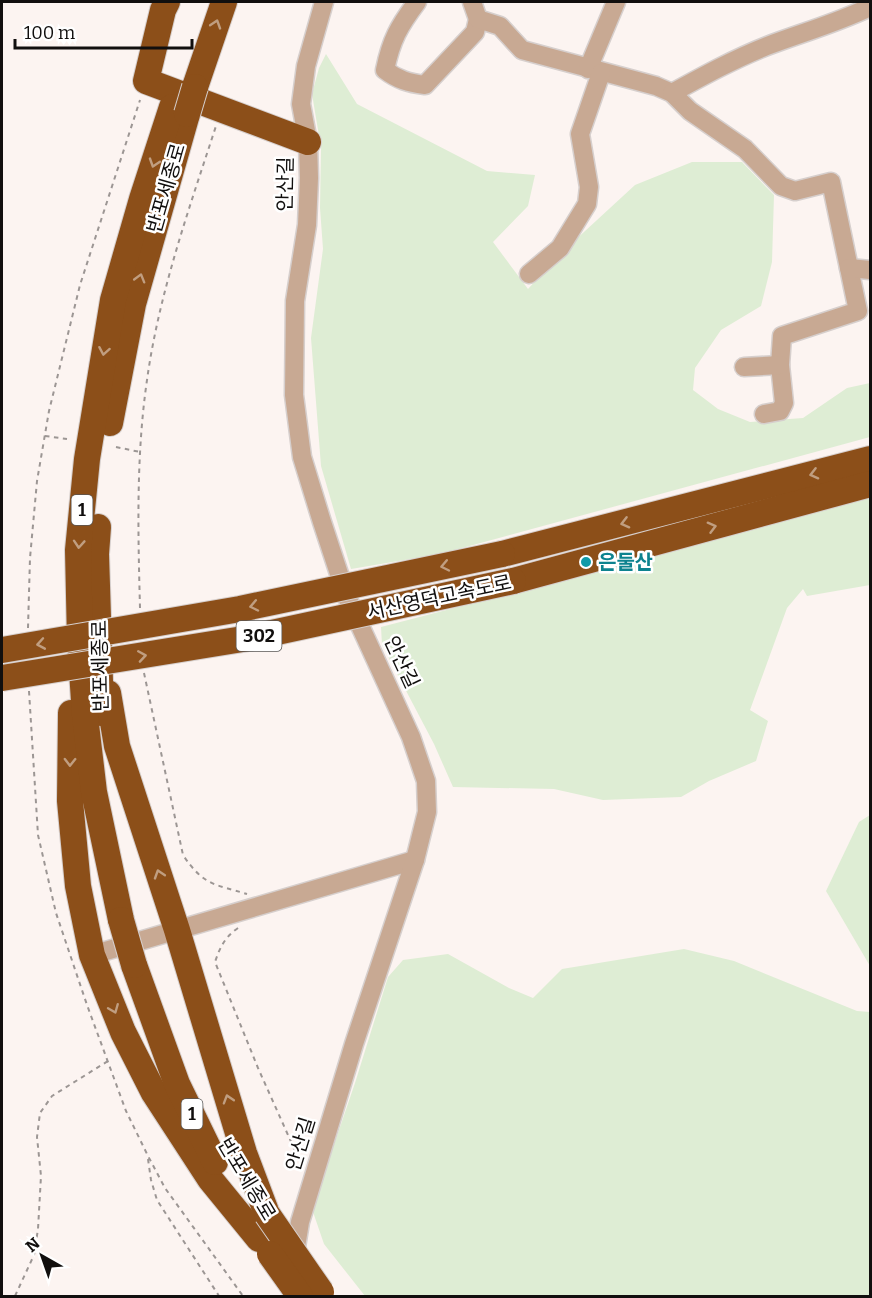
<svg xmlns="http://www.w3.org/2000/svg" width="872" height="1298" viewBox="0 0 872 1298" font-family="Bitter,'Noto Sans KR',serif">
<rect width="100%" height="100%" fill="#fcf4f1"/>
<g fill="#deedd4">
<path d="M326,54L357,104L487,171L535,175L528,206L493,242L528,289L559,255L635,185L692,162H742L774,195L772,262L761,306L721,330L695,368L693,390L718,409L750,422L803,418L847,388L870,383V437L440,554L351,569L321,466L311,338L323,249L320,208L321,148L312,94L319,68Z"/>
<path d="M870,496V585L807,596L803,589L787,608L750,710L768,721L756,761L709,781L681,797L603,800L554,789L453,787L434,744L382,645L381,627L605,569Z"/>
<path d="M870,815V966L826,891L859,822Z"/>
<path d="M684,949L734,961L857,1011L870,1012V1296H365L324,1244L312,1209L355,1083L388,977L403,960L448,954L509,988L533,998L562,969Z"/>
</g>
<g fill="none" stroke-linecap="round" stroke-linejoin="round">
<defs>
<g id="minor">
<path d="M417,2C399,26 391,40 385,70C398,80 409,83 425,85L475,32L478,19"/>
<path d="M472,2L478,19L500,26L522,50L656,86L672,93L690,111L745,149L781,186L795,191L831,182L858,311L782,336L780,365L784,403L780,411L764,414"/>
<path d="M588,69L616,2"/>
<path d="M672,93C703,76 734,59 767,46C801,33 837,23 870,7"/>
<path d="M849,268L870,270"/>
<path d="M529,274L560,248L587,204L589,187L580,134L601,73"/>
<path d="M744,367L780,365"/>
<path d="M92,955L415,860"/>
<path d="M294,1259L300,1222L354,1044L415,860L427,812L426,781L411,737L346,595L322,522L302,457L294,395L295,301L307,225L309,178L308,142L301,104L306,66L324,2"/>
</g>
<g id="highway">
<path d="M167,2L163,10L146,81L308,142"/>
<path d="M195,87L224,2"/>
<path d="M110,423L133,304L187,114"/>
<path d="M98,527L96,554L101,713"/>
<path d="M502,554L870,459"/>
<path d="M513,581L870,484"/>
<path d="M108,693L117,746L177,930L244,1153L267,1214"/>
<path d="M71,713L70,801L78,886L92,955L123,1032L154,1093L210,1179L259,1239"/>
<path d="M121,920L94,792L85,716L80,641L78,550L87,459L113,300L142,199L172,107"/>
<path d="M134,965L177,1084L215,1162"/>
</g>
</defs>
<use href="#minor" stroke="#d6cfcd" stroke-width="21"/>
<use href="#highway" stroke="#d6cfcd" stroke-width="28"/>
<g stroke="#9c9694" stroke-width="2" stroke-dasharray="4.5 4.5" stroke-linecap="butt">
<path d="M45,436L67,439"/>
<path d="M116,447L140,452"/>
<path d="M140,608C138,532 136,456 147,380C159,293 189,209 216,126"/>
<path d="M28,628L30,558L37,481L49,411L80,285L140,100"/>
<path d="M144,673L183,855C204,886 214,884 247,894"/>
<path d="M29,691L38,835L56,913L87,1005L126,1111L148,1156L165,1188L243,1296"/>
<path d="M238,928C225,937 220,947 215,962L258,1068L301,1164"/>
<path d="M148,1159L151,1180L157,1200L219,1296"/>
<path d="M15,1296L34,1255L38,1229L41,1176L37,1137L40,1113L52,1096L108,1061"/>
</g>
<use href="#minor" stroke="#c8a993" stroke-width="18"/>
<use href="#highway" stroke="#8c4f19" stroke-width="26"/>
<defs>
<g id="highway-bridge">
<path d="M187,114L195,87"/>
<path d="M2,650L240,609L502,554"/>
<path d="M2,678L249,638L513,581"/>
<path d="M121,920L134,965"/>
<path d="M267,1214L321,1292"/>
<path d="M270,1254L300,1296"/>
</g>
</defs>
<use href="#highway-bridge" stroke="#d6cfcd" stroke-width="28" stroke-linecap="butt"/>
<use href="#highway-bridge" stroke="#8c4f19" stroke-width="26"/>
</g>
<defs><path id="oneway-chevron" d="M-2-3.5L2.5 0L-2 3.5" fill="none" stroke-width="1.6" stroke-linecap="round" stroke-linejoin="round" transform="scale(1.5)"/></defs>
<g stroke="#c09e80">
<use href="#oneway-chevron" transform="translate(216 24) rotate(-72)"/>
<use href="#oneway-chevron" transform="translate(154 163) rotate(108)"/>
<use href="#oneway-chevron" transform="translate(140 278) rotate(-74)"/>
<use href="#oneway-chevron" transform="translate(104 351) rotate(100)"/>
<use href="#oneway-chevron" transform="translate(814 474) rotate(166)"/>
<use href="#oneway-chevron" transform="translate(625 523) rotate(166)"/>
<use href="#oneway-chevron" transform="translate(712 527) rotate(-15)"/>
<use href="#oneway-chevron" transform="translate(79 544) rotate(94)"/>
<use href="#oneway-chevron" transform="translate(445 566) rotate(168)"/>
<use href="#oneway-chevron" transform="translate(254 606) rotate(168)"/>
<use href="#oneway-chevron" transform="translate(41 644) rotate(170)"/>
<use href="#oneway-chevron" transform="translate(142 656) rotate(-9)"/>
<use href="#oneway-chevron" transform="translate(70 762) rotate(91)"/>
<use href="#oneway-chevron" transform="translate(159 874) rotate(-108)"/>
<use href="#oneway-chevron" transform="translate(114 1009) rotate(68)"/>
<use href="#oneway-chevron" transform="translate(228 1099) rotate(-107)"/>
</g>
<circle fill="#0f9aa8" stroke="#fff" stroke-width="2" cx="586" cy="562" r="6"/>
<g text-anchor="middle" stroke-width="5" stroke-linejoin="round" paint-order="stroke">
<g fill="#fff" stroke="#585756" stroke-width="1.5">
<rect x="71.5" y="495" width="21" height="30" rx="4.5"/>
<rect x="236.5" y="621" width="45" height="30" rx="4.5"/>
<rect x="181.5" y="1099" width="21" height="30" rx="4.5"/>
</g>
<g font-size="18" font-weight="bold" fill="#110f0e">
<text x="82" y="516">1</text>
<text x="259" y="642">302</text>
<text x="192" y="1120">1</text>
</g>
<g font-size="20" fill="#110f0e" stroke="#fff">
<text transform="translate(285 184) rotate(-89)" y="7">안산길</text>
<text transform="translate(166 188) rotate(-74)" y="7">반포세종로</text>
<text transform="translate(439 597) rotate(-12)" y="7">서산영덕고속도로</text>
<text transform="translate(402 662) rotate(65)" y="7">안산길</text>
<text transform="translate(100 666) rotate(-91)" y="7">반포세종로</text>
<text transform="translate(300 1144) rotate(-73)" y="7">안산길</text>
<text transform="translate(247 1179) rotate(59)" y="7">반포세종로</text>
</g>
<g font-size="20" font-weight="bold" fill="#0d838f" stroke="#fff" text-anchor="start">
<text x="598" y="569">은둘산</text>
</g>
</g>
<rect width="872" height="1298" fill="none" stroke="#110f0e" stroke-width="6"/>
<g transform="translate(42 1256) rotate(320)" stroke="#ffffff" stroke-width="4.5" paint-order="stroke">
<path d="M0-4.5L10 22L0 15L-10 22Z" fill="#110f0e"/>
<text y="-9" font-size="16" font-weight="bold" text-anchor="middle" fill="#110f0e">N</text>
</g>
<path d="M15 39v9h177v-9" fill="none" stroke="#110f0e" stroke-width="3"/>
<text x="24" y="39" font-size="18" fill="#110f0e" stroke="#ffffff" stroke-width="4.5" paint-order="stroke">100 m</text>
</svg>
